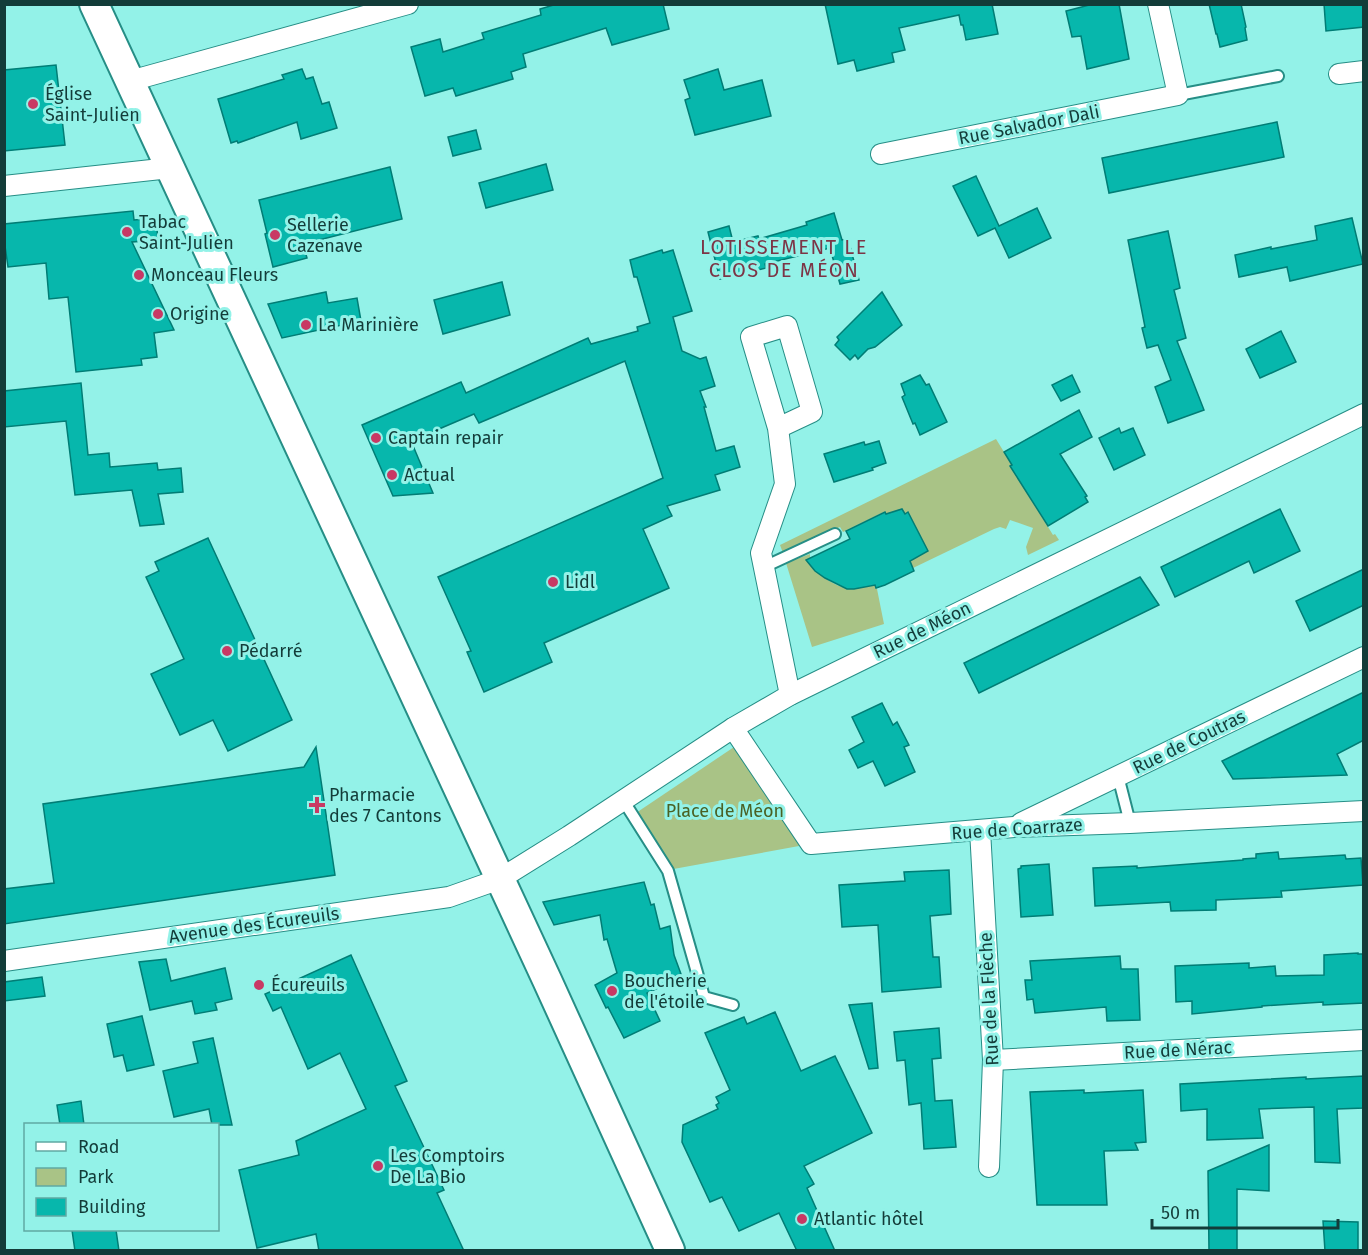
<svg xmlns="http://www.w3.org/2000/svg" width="1368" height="1255" viewBox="0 0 1368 1255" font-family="'Fira Sans',sans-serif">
<rect width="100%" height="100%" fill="#93f2e8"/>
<g fill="#a9c386">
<path d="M996,439L1012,465L1011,467L1053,535L1055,534L1059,540L1028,555L1026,547L1033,528L1010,520L1006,529L1000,527L994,529L913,568L909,561L928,551L908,512L905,514L902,509L886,514L884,512L843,532L840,527L783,553L780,545Z"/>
<path d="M810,554V559L807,561C827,583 844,595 874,584L877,589L884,624L812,647L786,563Z"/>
<path d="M740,743L810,844L668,870L633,815Z"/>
</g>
<g fill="#07b7ac" stroke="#017d75" stroke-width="1.5">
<path d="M557,4H663L669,29L612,45L606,28L523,54L526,67L511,72L513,79L456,96L453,88L425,96L411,47L440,39L443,52L484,39L482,33L541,15L540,9Z"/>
<path d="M825,4H992L998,34L966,40L963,25H961L959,15L899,28L905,50L892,53L894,62L857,71L854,60L838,64Z"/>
<path d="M1093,4H1119L1129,59L1087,69L1081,36L1072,37L1066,11Z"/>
<path d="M1209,4H1241L1246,27L1245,28L1247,40L1220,47L1217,34H1216Z"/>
<path d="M1324,4H1364V27L1326,31Z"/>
<path d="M56,65L65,145L4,151V70Z"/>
<path d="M302,69L306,79L313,77L322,104L329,102L337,128L301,139L297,122L238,143L237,141L231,143L218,99L284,79L282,75Z"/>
<path d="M718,69L724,90L762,80L771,116L695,135L685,100L690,98L684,80Z"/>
<path d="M1277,122L1284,157L1109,193L1102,158Z"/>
<path d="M476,130L481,149L453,156L448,137Z"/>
<path d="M546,164L553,190L486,208L479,183Z"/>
<path d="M390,167L402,219L303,244L307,258L273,267L265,234L267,233L259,200Z"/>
<path d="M976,176L999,226L1037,208L1051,238L1009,258L995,228L978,236L953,186Z"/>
<path d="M133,211L134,220L156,218L158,240L132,242L174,330L154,333L157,357L141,359L142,365L76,372L68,297L49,299L46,263L8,267L4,239V224Z"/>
<path d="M834,213L842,240L848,239L859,280L840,284L830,248L765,264L766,268L720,279L708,232L729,226L733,242L758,236L759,239L807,225L806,222Z"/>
<path d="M1352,218L1363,264L1290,281L1287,267L1239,277L1235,255L1271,247V249L1317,240L1315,226Z"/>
<path d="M1168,231L1180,288L1174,290L1186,338L1177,341L1204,410L1168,423L1155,387L1171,380L1158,345L1147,348L1142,328L1145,327L1128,240Z"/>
<path d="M662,250L663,253L673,250L692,311L673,317L682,351L700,359L706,357L715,386L700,391L706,407H704L716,451L734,446L740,467L715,475L720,490L667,506L672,516L643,529L669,588L544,643L552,662L484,692L467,652L471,651L438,577L663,478L625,361L479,423L474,414L411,441L433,493L393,496L362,425L461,382L466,393L588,338L591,344L638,331L637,327L650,323L637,277H634L630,260Z"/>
<path d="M502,282L510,315L443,334L434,300Z"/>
<path d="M326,292L328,303L357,298L361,321L282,338L268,304Z"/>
<path d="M882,292L902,325L875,347L868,349L858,359L855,355L850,360L835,345L839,340L837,337Z"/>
<path d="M1281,331L1296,362L1260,378L1246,349Z"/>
<path d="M920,375L926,385L929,384L947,422L920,435L915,423L913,424L902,397L905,395L901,384Z"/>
<path d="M1072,375L1080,392L1061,401L1052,385Z"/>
<path d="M81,383L88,455L109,453L110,467L157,463L158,470L181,468L183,492L158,494L164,524L140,526L132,490L75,495L66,421L4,427V391Z"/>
<path d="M1079,410L1092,437L1060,454L1087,496L1085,497L1088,502L1048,526L1010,466L1012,465L1004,452Z"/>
<path d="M1119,428L1121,433L1133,428L1145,455L1114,470L1099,438Z"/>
<path d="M879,441L886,463L872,468L873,470L834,482L824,454L864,442L865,445Z"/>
<path d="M902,509L905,514L908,512L928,551L910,561L914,571L885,585L876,588L875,585L854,589H847L825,578L815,571L806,560L850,539L846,531L885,512L886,514Z"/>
<path d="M1280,509L1300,551L1254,573L1249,561L1175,597L1161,567Z"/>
<path d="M208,538L292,720L228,751L213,720L180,735L151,674L184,659L146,577L159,571L155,562Z"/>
<path d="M1364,569V605L1310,631L1296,601Z"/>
<path d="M1140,577L1159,605L979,693L964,663Z"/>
<path d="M1364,692V740L1337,754L1347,775L1233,779L1222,761Z"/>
<path d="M882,703L893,725L897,722L909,745L904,747L915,772L885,786L873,761L858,768L849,750L864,742L852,717Z"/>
<path d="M316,747L335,875L4,924V889L54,883L43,804L304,767Z"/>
<path d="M1278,852L1279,859L1345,855L1346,859L1361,858L1363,885L1281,891L1282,897L1216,900V910L1171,911L1170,902L1095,906L1093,868L1137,866V868L1243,860V859L1256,858V854Z"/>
<path d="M1049,864L1053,915L1021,917L1018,869L1021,868V866Z"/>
<path d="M949,870L951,914L930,916L933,957H939L941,987L882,992L878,925L842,927L839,885L905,881L904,872Z"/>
<path d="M644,882L651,905L654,904L660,929L670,926L674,955L681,974L668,979L669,983L647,993L660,1021L624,1038L608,1007L606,1008L595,985L617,973L607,939L604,940L600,915L554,925L543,902Z"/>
<path d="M1358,953V954H1364V1003L1323,1005V1002L1262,1006V1007L1192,1014V1001L1176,1002L1175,966L1249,963V968L1275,966L1276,976L1324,975V955Z"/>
<path d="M351,955L407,1081L395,1086L444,1190L437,1193L464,1251H319L316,1234L257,1248L239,1170L299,1155L296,1141L366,1109L340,1053L308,1069L281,1007L273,1011L265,994Z"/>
<path d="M1120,956L1121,969H1138L1140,1020L1107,1021L1106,1007L1035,1013L1033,999L1027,1000L1025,980H1032L1030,961Z"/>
<path d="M166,959L171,981L225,968L232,999L215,1003L217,1010L195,1014L192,1001L150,1010L139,962Z"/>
<path d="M42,977L45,996L4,1001V982Z"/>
<path d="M872,1003L878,1068L869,1069L849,1005Z"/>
<path d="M775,1012L801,1071L835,1056L872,1133L804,1166L814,1184L807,1188L835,1251H797L779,1213L739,1231L722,1197L710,1202L682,1142L683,1125L718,1109L716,1105L719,1103L716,1097L730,1090L705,1033L744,1017L747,1024Z"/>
<path d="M142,1016L154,1065L127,1071L123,1055L114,1057L107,1024Z"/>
<path d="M939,1028L941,1058L932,1059L935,1101L952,1100L956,1147L924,1149L921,1103L909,1105L905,1060L897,1061L894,1032Z"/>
<path d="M213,1038L232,1125H212L209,1109L174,1117L163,1071L198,1063L193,1042Z"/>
<path d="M1364,1076V1108L1337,1109L1340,1163L1315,1162L1314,1107L1259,1109L1263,1138L1207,1140V1109L1181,1111L1180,1084L1306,1077V1079Z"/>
<path d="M1084,1090V1093L1143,1090L1146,1142L1135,1143L1138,1150L1104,1151L1107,1205H1037L1030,1092Z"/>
<path d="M81,1101L84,1125H60L57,1105Z"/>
<path d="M1269,1145V1191L1237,1189V1251H1209L1208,1171Z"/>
<path d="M1323,1221L1358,1222V1251H1325Z"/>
<path d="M72,1230H116L119,1251H75Z"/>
</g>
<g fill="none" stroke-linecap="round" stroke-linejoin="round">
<defs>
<g id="lane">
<path d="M1178,95L1278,76"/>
<path d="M764,567L835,534"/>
<path d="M1118,776L1130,823"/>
<path d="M623,800L668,871L704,997L733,1005"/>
</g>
<g id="street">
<path d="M1339,74L1364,71"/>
<path d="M130,81L408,4"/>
<path d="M881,154L1178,95L1158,4"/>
<path d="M4,186L170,168"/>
<path d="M778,428L812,412L787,326L751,337L778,428L785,484L761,553L790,695"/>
<path d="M733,728L811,844L1014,827L1130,823L1364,811"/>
<path d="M1021,823L1364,657"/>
<path d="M980,830L993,1060L989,1167"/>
<path d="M4,961L449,897L500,879L569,836L733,728L790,695L1364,414"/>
<path d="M993,1060L1364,1040"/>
</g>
<path id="secondary" d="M94,4L547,980L670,1250"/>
</defs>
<use href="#lane" stroke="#268e86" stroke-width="14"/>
<use href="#street" stroke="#268e86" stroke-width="22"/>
<use href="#secondary" stroke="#268e86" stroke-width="32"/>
<use href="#lane" stroke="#fff" stroke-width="10"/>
<use href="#street" stroke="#fff" stroke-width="20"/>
<use href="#secondary" stroke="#fff" stroke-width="28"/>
</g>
<g fill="#c83964" stroke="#93f2e8" stroke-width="2">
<circle cx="33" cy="104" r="6"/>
<circle cx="127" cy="232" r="6"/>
<circle cx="275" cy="235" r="6"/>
<circle cx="139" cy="275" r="6"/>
<circle cx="158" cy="314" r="6"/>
<circle cx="306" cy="325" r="6"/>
<circle cx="376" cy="438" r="6"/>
<circle cx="392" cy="475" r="6"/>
<circle cx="553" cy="582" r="6"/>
<circle cx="227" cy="651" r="6"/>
<path d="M314 796h6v6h6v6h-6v6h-6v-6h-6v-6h6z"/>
<circle cx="259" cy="985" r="6"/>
<circle cx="612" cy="991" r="6"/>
<circle cx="378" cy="1166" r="6"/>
<circle cx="802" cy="1219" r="6"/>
</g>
<g text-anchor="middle" stroke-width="6" stroke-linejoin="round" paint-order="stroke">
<g font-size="18" fill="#133c39" stroke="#93f2e8" text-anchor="start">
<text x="45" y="100">Église<tspan x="45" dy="21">Saint-Julien</tspan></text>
<text x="139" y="228">Tabac<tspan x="139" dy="21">Saint-Julien</tspan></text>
<text x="287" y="231">Sellerie<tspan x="287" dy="21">Cazenave</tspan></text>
<text x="151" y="281">Monceau Fleurs</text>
<text x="170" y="320">Origine</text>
<text x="318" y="331">La Marinière</text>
<text x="388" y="444">Captain repair</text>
<text x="404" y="481">Actual</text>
<text x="565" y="588">Lidl</text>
<text x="239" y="657">Pédarré</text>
<text x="329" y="801">Pharmacie<tspan x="329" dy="21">des 7 Cantons</tspan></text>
<text x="624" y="987">Boucherie<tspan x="624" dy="21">de l'étoile</tspan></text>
<text x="271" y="991">Écureuils</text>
<text x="390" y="1162">Les Comptoirs<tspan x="390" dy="21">De La Bio</tspan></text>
<text x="814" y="1225">Atlantic hôtel</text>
</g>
<g font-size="18" fill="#133c39" stroke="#93f2e8">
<text transform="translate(1029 125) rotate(-11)" y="6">Rue Salvador Dali</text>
<text transform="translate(922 630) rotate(-26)" y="6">Rue de Méon</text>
<text transform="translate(1189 742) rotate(-26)" y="6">Rue de Coutras</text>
<text transform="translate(1017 829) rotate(-4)" y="6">Rue de Coarraze</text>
<text transform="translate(254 925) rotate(-8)" y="6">Avenue des Écureuils</text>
<text transform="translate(989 999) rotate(-93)" y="6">Rue de la Flèche</text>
<text transform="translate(1178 1050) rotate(-3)" y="6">Rue de Nérac</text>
</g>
<g font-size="18" fill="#4a6124" stroke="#93f2e8">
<text x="725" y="817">Place de Méon</text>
</g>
<g font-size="20" letter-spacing="1.5" fill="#7c3546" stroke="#93f2e8">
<text x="784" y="254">LOTISSEMENT LE<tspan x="784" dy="23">CLOS DE MÉON</tspan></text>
</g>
</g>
<rect width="1368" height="1255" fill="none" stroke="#133c39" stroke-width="12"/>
<rect x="24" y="1123" width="195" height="108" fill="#93f2e8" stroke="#60a9a2" stroke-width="1.5"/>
<rect x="36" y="1142" width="30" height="9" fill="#ffffff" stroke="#60a9a2" stroke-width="1.5"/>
<text x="78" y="1153" font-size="18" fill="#133c39">Road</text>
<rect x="36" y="1168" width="30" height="18" fill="#a9c386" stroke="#60a9a2" stroke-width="1.5"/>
<text x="78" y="1183" font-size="18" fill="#133c39">Park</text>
<rect x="36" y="1198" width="30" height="18" fill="#07b7ac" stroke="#60a9a2" stroke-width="1.5"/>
<text x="78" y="1213" font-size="18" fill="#133c39">Building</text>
<path d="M1152 1219v9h186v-9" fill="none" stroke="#133c39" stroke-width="3"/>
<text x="1161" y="1219" font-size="18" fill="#133c39" stroke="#93f2e8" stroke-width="4.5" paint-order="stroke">50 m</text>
</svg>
